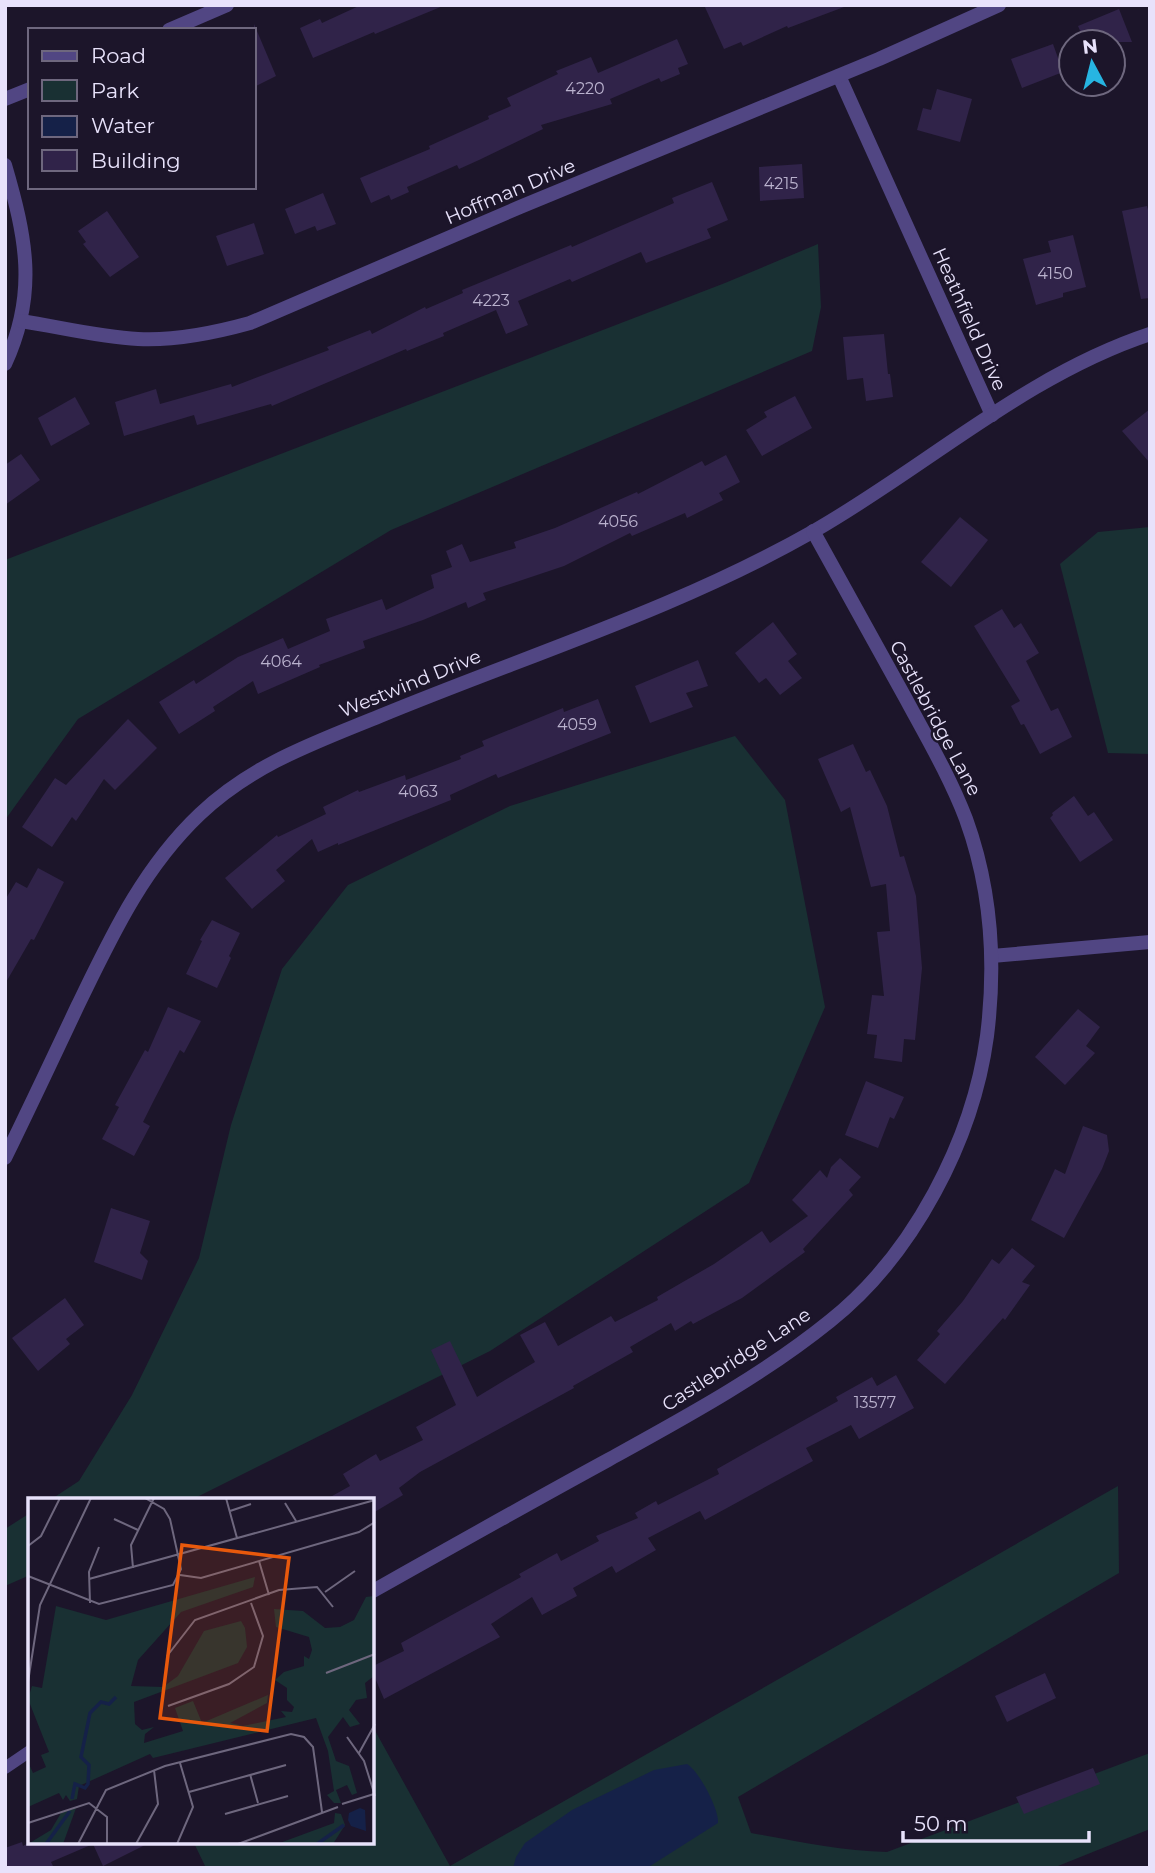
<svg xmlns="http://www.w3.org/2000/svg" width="1155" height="1873" viewBox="0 0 1155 1873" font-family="Montserrat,sans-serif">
<rect width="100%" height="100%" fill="#1c152a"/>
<g fill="#193033">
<path d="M818,244L821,307L812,351L391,530L78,719L5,820V560L725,283Z"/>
<path d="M1150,527V754L1108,753L1060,564L1098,532Z"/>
<path d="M735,736L785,800L825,1007L749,1183L490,1351L191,1500H50L79,1481L132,1395L199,1258L231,1125L282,969L348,885L510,806Z"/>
<path d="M1118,1486L1119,1573L738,1797L751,1833C796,1841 841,1851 887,1852L1150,1753V1829L1053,1868H206L194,1843H373V1727L450,1866Z"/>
<path d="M30,1513V1575L5,1586V1529Z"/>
</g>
<path fill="#152148" d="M687,1764C699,1771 719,1809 718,1823L647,1868H513L516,1857L525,1843L572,1810L654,1770Z"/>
<g fill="#302349">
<path d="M361,5H443V6L375,34L374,32L313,58L300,28L320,19L322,23Z"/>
<path d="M704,5H844V7L788,28L787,26L743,46L741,42L724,49Z"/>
<path d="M1119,9L1132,42H1085L1078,26Z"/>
<path d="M254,24L276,76L254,87Z"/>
<path d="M677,39L688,64L678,68L680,74L661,82L659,78L610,99L612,104L541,125L543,129L479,160L459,169L457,165L407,187L409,192L391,200L389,195L371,203L360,178L430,149L429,146L489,119L488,116L511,106L507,98L558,74L556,71L591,57L598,73Z"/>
<path d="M1053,44L1063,72L1022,88L1011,59Z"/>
<path d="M937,89L972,99L960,142L917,130L923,108L931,110Z"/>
<path d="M802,164L804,198L760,201L759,167Z"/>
<path d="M712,182L728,220L707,229L711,238L646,263L641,252L572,282L570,279L518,301L528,325L506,334L496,310L443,333L444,336L407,351L406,349L272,406L271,404L197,425L194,415L124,436L115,402L156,389L160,404L231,384L232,387L329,350L327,347L370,330L372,334L425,307L426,309L463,293L462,290L571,245L572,247L674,203L672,198Z"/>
<path d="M323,193L336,224L317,231L315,226L295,234L285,209Z"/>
<path d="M1147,206L1150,217V298L1141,299L1122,211Z"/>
<path d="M107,211L139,257L110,277L83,244L86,242L78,231Z"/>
<path d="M254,223L264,254L227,266L216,236Z"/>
<path d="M1073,235L1086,287L1063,293V297L1036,305L1023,259L1051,252L1048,241Z"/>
<path d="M884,334L888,374H890L893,397L866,401L863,378L847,380L843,337Z"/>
<path d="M795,396L812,428L762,456L746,430L767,417L764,412Z"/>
<path d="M75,397L90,424L51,446L38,418Z"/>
<path d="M1150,409V463L1122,431Z"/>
<path d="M21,454L40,480L5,505V465Z"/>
<path d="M726,455L740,482L719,493L723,500L687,518L685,513L632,536L630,533L564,566L483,593L486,600L468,608L466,602L423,620L363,641L365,648L319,665L320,667L258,694L253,681L213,707L215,711L179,734L159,702L194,680L196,684L238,657L283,638L288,649L330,631L326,619L382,599L386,610L434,588L431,575L452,567L446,551L462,544L470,562L516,548L514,542L555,528L637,492L638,494L702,461L705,466Z"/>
<path d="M960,517L988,540L951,587L921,562Z"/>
<path d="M1002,609L1014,628L1021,623L1039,653L1026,661L1051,711L1058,708L1072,737L1040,754L1024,724L1021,725L1011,706L1020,701L974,626Z"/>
<path d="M773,622L797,654L788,661L802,678L780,695L766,678L759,683L735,653Z"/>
<path d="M698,660L708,686L686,693L693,707L650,723L635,686Z"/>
<path d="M598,699L611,733L498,778L496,774L450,795L451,800L338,845V843L318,852L312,839L276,870L285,881L252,909L225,878L277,835L278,837L326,814L323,807L358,790L359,792L405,775L406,780L461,759L460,756L484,746L482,741L563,708L564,712Z"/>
<path d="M128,719L157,748L115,790L104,779L76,821L72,817L52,847L22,827L55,778L66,785Z"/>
<path d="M853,744L866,772L870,770L887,806L900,857L904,856L916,896L922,968L915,1040L904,1039L902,1062L874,1058L877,1035L867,1034L872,995L884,996L877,932L890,931L886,884L871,887L850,807L841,812L818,759Z"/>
<path d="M1074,796L1088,816L1094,812L1113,840L1080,862L1050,818L1053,815L1052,813Z"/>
<path d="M38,868L64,882L34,940L31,939L5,984V900L16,882L27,888Z"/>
<path d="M212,920L240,933L229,956L231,958L217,988L186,974L202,941L200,940Z"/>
<path d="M168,1007L201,1021L184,1053L180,1050L154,1100L143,1122L150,1126L134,1156L102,1139L119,1107L115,1105L145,1050L148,1052Z"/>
<path d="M1078,1009L1100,1027L1086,1046L1095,1053L1065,1085L1035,1057Z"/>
<path d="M866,1081L904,1097L894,1119L890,1117L878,1148L845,1135Z"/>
<path d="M1083,1126L1107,1135L1109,1151L1102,1169L1064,1238L1031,1220L1055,1169L1065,1174Z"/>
<path d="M840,1158L861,1177L849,1190L853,1195L803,1249L805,1252L742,1298L693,1324L691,1321L675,1331L671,1323L630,1347L633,1352L573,1386L574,1388L420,1472L399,1488L403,1495L373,1513V1500H325L350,1486L343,1474L376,1454L380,1461L423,1440L416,1427L456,1405L431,1350L450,1341L477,1397L535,1362L520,1335L545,1322L558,1346L611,1316L615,1322L658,1300L657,1297L714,1264L762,1231L770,1243L808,1216L792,1200L820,1170L827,1178L831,1167Z"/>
<path d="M111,1208L150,1221L140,1253L148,1261L142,1280L94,1262Z"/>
<path d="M1012,1248L1035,1266L1022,1282L1030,1285L1005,1320L1003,1318L945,1384L917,1360L940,1334L937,1331L963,1301L992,1259L999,1264Z"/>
<path d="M65,1298L84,1325L66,1339L70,1344L38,1371L12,1338Z"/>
<path d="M896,1375L914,1408L859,1439L851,1425L806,1448L813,1461L705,1520L700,1511L648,1538L656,1550L616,1573L612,1566L573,1588L577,1596L542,1615L532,1597L491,1624L500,1637L384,1699L373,1673V1666L404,1651L401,1643L521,1577L519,1574L557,1553L561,1561L599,1541L596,1536L638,1518L635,1513L656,1501L658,1505L719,1474L717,1469L838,1401L836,1397L872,1377L877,1386Z"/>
<path d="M1045,1673L1056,1698L1007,1722L995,1696Z"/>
<path d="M1093,1768L1100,1784L1024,1814L1016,1797Z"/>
<path d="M22,1842L23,1846L28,1843H149L103,1866L93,1844L51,1862L54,1868H5V1848Z"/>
</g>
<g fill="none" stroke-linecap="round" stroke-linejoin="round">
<path stroke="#514683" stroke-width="12" d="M5,1768L30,1751"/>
<g stroke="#514683" stroke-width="14">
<path d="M169,30L227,5"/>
<path d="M839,76L992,415"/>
<path d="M5,99L30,89"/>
<path d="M5,165C26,237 38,293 5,364"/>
<path d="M21,321C60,327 99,337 138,339C176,341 214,333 250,323L520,207L879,59L999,5"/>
<path d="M992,956L1150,942"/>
<path d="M5,1158C30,1107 54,1056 78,1005C112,935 143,868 200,814C253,764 314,743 380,716C525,656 677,609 814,531C926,467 1026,375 1150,334"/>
<path d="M373,1591C451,1547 529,1503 608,1460C684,1418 762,1376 830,1321C913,1255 973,1140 987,1036C996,964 991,888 966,819C950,777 927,738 906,699C875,643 844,587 813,531"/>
</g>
</g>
<g text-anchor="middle" stroke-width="5" stroke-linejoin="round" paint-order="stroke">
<g font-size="16" fill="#bab2ce">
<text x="585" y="94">4220</text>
<text x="781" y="189">4215</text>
<text x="1055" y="279">4150</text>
<text x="491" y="306">4223</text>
<text x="618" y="527">4056</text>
<text x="281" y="667">4064</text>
<text x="577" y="730">4059</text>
<text x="418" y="797">4063</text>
<text x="875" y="1408">13577</text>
</g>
<g font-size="19" fill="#e8e2fb" stroke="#1c152a">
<text transform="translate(510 191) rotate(-23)" y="7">Hoffman Drive</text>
<text transform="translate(970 319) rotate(66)" y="7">Heathfield Drive</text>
<text transform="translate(410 683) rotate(-22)" y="7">Westwind Drive</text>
<text transform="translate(936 718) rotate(62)" y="7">Castlebridge Lane</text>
<text transform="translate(736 1359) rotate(-33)" y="7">Castlebridge Lane</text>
</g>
</g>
<g transform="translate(28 1498)">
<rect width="346" height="346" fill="#1c152a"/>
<path d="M227,79L225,89L153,114L110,162L103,188L135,189L150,178L176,133L213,123L217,130L219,149L210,165L106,204L107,226L114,232L126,229L117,236L116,245L155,233L147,210L165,203L174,225L240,197L239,205L202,225L215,228L258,219L253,213L264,214L266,209L259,202V190L247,182L256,174L276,168V158L281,161L284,152L281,139L248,129L246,111L275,113L297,130L312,129L326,122L338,99L346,98V178L337,185L339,200L328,202L321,212L332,226L322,229L315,219L300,239L308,263L321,268L329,295L324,297L319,287L308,292L313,305H306L299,297L306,293L300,253L288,220L125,260L122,256L51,288L49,301L42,303L38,297L35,302L31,295L0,309V264L5,275L18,269L13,257L21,254L0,201L4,188L14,190L28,108L78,122ZM48,310L35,346H0L23,332L33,315ZM307,315L313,316L317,327L305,346H249L306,325Z" fill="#193033"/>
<path d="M332,310L337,312L338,333L323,328L320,322L321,315Z" fill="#152148"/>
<path fill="none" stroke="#152148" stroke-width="3.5" d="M44,301L47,286L57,290L60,286L61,267L53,259L62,215L73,204L81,206L88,199M18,346L42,313M289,346L316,327"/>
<path fill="none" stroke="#6e677e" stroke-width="2" d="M198,0L209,40M257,5L268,23M202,13L223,6M86,21L110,32M0,48L13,38L32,0M231,63L241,97M105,70L103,47L126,0M152,77L173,80L331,34L347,24M0,78L71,106L145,87L153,71L142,21L136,11L117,0M61,81L347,2M297,94L327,73M62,105L61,74L71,49M139,158L167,122L251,92L289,89L305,109M298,175L347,156M0,184L12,107L63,0M140,208L201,186L226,169L235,138L223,105M319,239L336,263L347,298M331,255L347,226M222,276L230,305M161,294L258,267M314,306L346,296M197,316L260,298M0,325L61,305L79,319V346M50,346L78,292L137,268L263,236L276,239L285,249L294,314M108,346L130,306L126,272M149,346L165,309L152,265M210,346L310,309"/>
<path fill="#e8590c" fill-opacity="0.15" stroke="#e8590c" stroke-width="3.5" d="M154,47L261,60L239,233L132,220Z"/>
<rect width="346" height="346" fill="none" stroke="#e8e2fb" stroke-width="3.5"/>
</g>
<rect width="1155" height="1873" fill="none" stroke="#e8e2fb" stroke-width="14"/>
<rect x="28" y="28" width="228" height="161" fill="#1c152a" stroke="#6e677e" stroke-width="2"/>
<rect x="42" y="51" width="35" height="10" fill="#514683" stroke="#6e677e" stroke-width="2"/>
<text x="91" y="63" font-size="21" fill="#e8e2fb">Road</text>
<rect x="42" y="80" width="35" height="21" fill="#193033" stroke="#6e677e" stroke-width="2"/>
<text x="91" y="98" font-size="21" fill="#e8e2fb">Park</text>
<rect x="42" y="116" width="35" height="21" fill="#152148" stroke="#6e677e" stroke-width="2"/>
<text x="91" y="133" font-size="21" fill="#e8e2fb">Water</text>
<rect x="42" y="150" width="35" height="21" fill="#302349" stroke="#6e677e" stroke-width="2"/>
<text x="91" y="168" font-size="21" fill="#e8e2fb">Building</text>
<g transform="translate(1092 63) rotate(353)"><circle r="33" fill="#1c152a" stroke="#6e677e" stroke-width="2"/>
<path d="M0-5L12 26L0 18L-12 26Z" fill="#27b5e2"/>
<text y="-10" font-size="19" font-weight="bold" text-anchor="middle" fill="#e8e2fb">N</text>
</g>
<path d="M903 1831v10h186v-10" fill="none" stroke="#e8e2fb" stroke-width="3.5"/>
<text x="914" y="1831" font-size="21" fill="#e8e2fb" stroke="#1c152a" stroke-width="5" paint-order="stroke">50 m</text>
</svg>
